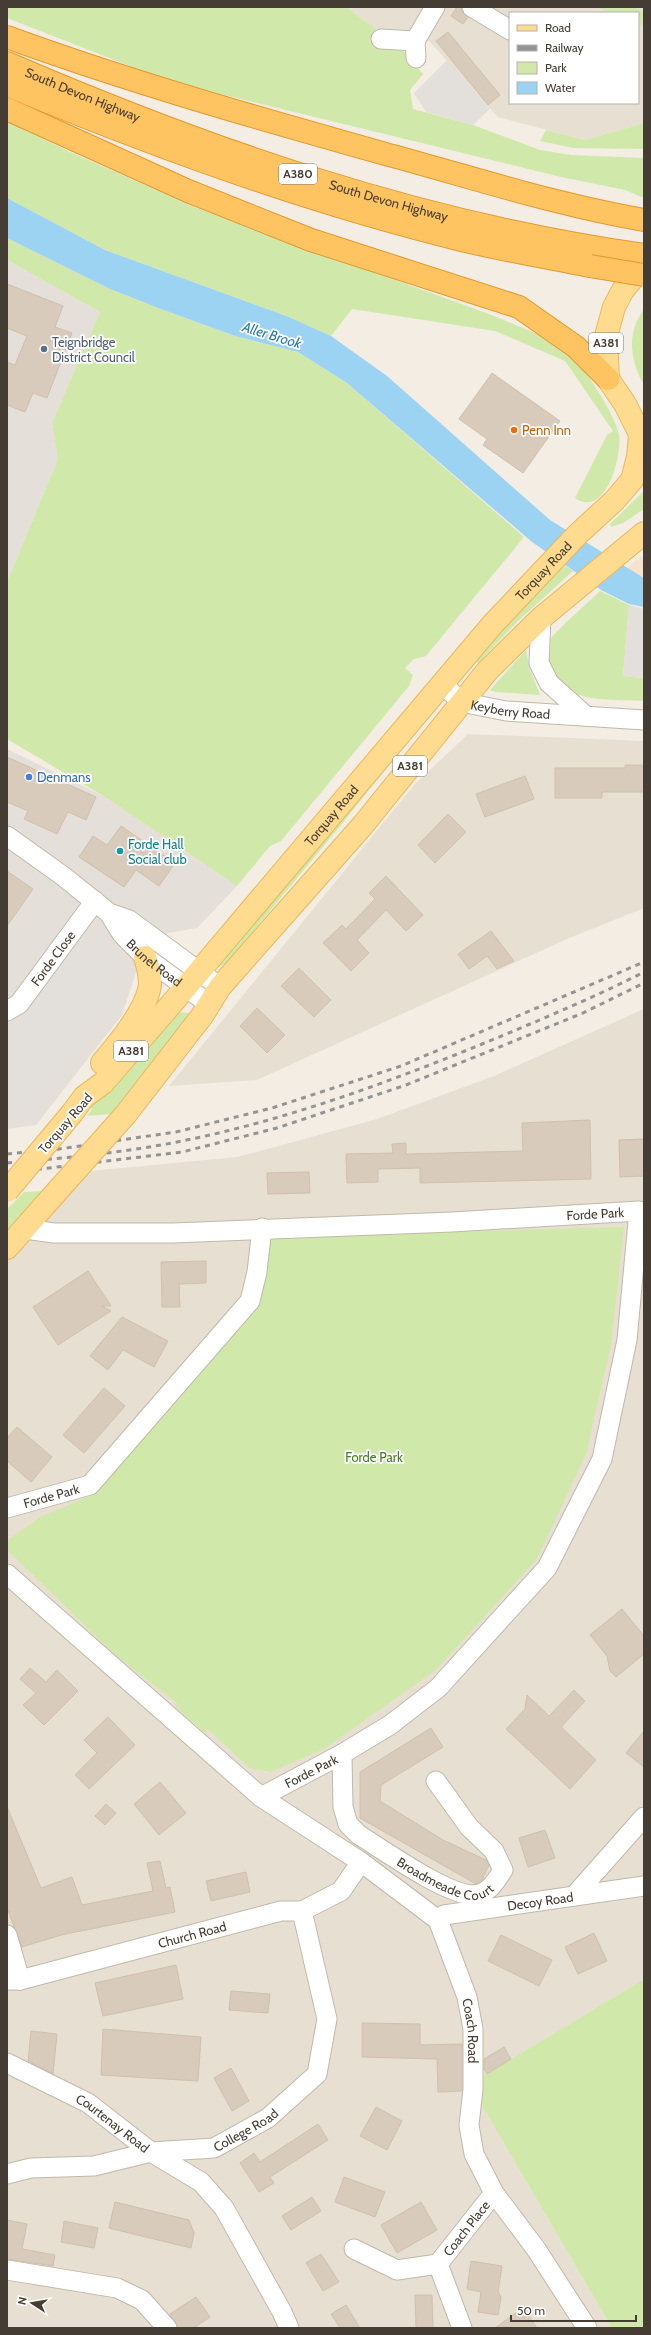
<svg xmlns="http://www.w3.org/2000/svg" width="651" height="2335" viewBox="0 0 651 2335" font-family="Cabin,sans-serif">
<rect width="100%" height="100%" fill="#f3ede4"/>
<g fill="#e7dfd1" fill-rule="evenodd">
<path d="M346,7H644V123L585,140L498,117L429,41L376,29ZM510,13H638V103H510Z"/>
<path d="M468,734L644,741V908L567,939L257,1080L169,1086L415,784Z"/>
<path d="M644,1009V1979L483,2076L478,2099L612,2328H7V1261L90,1171L238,1157L377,1119L494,1076Z"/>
</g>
<path fill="#f6e3cd" d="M641,556L644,559V578L626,569Z"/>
<g fill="#e4dfd9">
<path d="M7,260L100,312L52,423L58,459L7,582Z"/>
<path d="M7,749L105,797L237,886L197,928L168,933L137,969L122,1015L36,1125L7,1129Z"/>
</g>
<g fill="#d0e9aa">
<path d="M7,7H346L376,29L372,41L402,49L423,74L410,90L413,109L473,125L540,150L571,155L644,158V198L625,190L561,177L216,93L145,72L7,18Z"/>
<path d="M597,7H632L644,12V26L638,23V13H611Z"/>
<path d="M7,121L68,151L197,208L489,314C513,324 548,337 568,352C583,363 616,417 619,435C622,456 606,519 575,498L607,435L613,431L565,361L495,331L352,309L331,336L289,317L105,250L7,198Z"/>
<path d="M644,123V149L573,148L540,141L546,130L585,140Z"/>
<path d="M7,238L110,289L161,309L235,336L298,352L347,383L524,537L426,656L414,659L405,668L413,675L409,686L281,841L270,846L237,886L105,797L7,739V582L58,459L52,423L100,312L7,260Z"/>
<path d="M644,309V385C630,361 626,333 644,309Z"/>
<path d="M644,491V509L623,523L611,527L610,524Z"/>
<path d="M564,565L573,571L519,620L478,663L471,657Z"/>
<path d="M600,591L629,605L623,676L644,678V701C611,699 560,705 549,665C547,656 545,650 549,641C553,633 591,600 600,591Z"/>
<path d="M526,650L530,670L540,695L496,692L490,690Z"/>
<path d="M429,715L341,825L227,963L212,970Z"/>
<path d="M176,1012L191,1013L111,1114L87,1116L92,1109L90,1107Z"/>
<path d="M45,1191L7,1235V1209L24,1192Z"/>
<path d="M624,1227L611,1345L586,1454L537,1559L436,1670L324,1749L270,1772L249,1768L207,1728L206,1734L176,1707L177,1703L115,1655L7,1550V1541L40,1517L92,1495L244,1317L265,1248L274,1239L280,1237Z"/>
<path d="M644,1979V2328H612L478,2099L483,2076Z"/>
</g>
<g fill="#e3e0dc">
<path d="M447,60L490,109L473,125L426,112L414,93Z"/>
<path d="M629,605L644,609V678L623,676Z"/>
<path d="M97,939L130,967L114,988L123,996L34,1112L26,1117L7,1120V1029L17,1028L32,1012L30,1005L77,943L89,952Z"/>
</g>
<path fill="#9cd3f3" d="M7,198L105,250L289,317L331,336L387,376L550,520L644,578V607L629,604L601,590L532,542L347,383L298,352L235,336L161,309L110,289L7,238Z"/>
<g fill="#d8cbbc" stroke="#d0c0ac">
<path d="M457,7H461L463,13L468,17L463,24L451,16Z"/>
<path d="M448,32L500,95L488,105L436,41Z"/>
<path d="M7,284L63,306L55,327L72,333L47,398L33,393L25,412L7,405V362L15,365L27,336L7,328Z"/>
<path d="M492,373L560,421L523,473L483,445L487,439L459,419Z"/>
<path d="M7,757L96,797L86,820L68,812L57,834L24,819L28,811L7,802Z"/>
<path d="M625,765H644V792H602V798H555V768H625Z"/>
<path d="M525,776L534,799L485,817L476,794Z"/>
<path d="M448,814L466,832L435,863L418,845Z"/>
<path d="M121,826L175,863L159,886L136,870L124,887L79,857L93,836L107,845Z"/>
<path d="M7,871L33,889L7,926Z"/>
<path d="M386,876L423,915L406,931L386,910L357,940L369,953L351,971L323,943L342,925L346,929L375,899L369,893Z"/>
<path d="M491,931L514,961L497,969L487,956L469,969L458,954Z"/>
<path d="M299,968L331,1000L314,1017L281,986Z"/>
<path d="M257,1008L285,1035L267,1053L240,1026Z"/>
<path d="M590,1120L591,1179L420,1183V1168L378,1169V1182L347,1183L346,1154L393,1153L392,1144L406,1143V1154L523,1151L522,1123Z"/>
<path d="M644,1139V1176L620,1177L619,1140Z"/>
<path d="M309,1172L310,1193L268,1194L267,1173Z"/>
<path d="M206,1261V1283L179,1284L180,1307H162L161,1262Z"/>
<path d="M88,1271L111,1306H102L111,1311L58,1345L33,1307Z"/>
<path d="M122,1317L168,1341L154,1367L123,1350L108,1370L90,1356Z"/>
<path d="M104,1388L125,1406L84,1453L63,1435Z"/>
<path d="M17,1427L52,1457L31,1482L7,1461V1438Z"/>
<path d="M622,1609L644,1636V1654L616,1677L610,1671L607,1656L590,1635Z"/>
<path d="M30,1668L46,1682L57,1670L78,1691L44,1725L23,1705L36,1693L20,1679Z"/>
<path d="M574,1690L585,1701L561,1727L596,1760L570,1789L506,1729L525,1709L527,1695L549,1716Z"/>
<path d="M108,1717L135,1745L89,1789L75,1775L97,1753L84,1740Z"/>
<path d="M431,1728L443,1747L381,1785L380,1801L443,1840L486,1860L489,1865L482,1880L476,1884L360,1818V1772Z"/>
<path d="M644,1731V1767L626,1753Z"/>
<path d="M160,1782L186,1813L159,1835L134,1804Z"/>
<path d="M106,1804L116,1813L105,1825L95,1816Z"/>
<path d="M7,1807L41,1888L72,1877L82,1905L153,1891L147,1863L160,1861L166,1888L170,1887L175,1912L61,1935L22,1947L7,1908Z"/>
<path d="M545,1830L555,1858L528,1867L519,1838Z"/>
<path d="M246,1872L250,1892L211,1901L206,1881Z"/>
<path d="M594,1933L607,1961L578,1974L565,1947Z"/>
<path d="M501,1935L552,1960L539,1986L488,1961Z"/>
<path d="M176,1965L183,1999L103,2016L95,1983Z"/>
<path d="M231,1991L270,1994L268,2013L229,2010Z"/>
<path d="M362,2023L420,2024V2045L462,2044V2091L438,2092L437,2059L362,2057Z"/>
<path d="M103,2029L201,2037L198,2081L101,2075Z"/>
<path d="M31,2031L57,2034L53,2074L28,2061Z"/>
<path d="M504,2047L511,2059L487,2074L484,2069V2059Z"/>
<path d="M231,2068L249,2101L232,2111L214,2078Z"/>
<path d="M376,2107L402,2121L387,2150L360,2136Z"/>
<path d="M318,2124L328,2140L270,2177L274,2183L259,2192L240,2163L254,2153L260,2162Z"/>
<path d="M344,2177L385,2192L375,2217L335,2202Z"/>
<path d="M312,2197L321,2211L291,2230L282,2216Z"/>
<path d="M115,2202L189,2220L194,2233L191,2248L109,2228Z"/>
<path d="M421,2202L437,2230L397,2253L381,2225Z"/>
<path d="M7,2220L27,2224L22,2249L55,2255L53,2266L7,2259Z"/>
<path d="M64,2221L98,2228L94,2248L61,2242Z"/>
<path d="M321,2254L339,2282L323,2291L306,2263Z"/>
<path d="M471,2261L502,2266L498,2292L501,2297L498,2315L478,2312L481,2292L467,2289Z"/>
<path d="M415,2295H432L433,2328H416Z"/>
<path d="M196,2297L210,2317L194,2328H178L170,2314Z"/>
<path d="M346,2305L360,2328H340L331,2314Z"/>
<path d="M523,2308L537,2328H495Z"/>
</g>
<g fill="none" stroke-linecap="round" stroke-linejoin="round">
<defs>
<g id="minor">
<path d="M472,7L510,30"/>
<path d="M381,39L415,41L435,7"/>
<path d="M415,41L416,58"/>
<path d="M541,618L539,663L549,683L586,716"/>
<path id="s1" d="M442,683L461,702L506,711L644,720"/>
<path d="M7,836L63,876L109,913L129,920L220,987"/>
<path id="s2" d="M109,913L122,934L145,957L209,1004"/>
<path id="s3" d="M7,1011L19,1004L95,901"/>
<path id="s4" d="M25,1229L54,1233H173L452,1222L639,1211L627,1340L602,1459L547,1568L438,1688L390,1725L342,1754L261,1797"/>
<path id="s5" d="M7,1508L90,1485L250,1301L257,1272L262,1228"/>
<path id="s6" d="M7,1574L261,1797L361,1862L438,1920L467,1997L473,2029V2089L469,2125L474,2154L494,2193L536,2249L587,2328"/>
<path id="s7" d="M342,1754L343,1807L348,1824L359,1835C385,1851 445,1894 473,1895C488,1895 496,1881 503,1870L494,1851L469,1827L436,1781"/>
<path d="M574,1896L644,1817"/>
<path id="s8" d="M438,1920L444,1915L644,1886"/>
<path d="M7,1935L20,1980"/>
<path id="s9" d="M7,1980H20L281,1911H302L341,1891L361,1862"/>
<path id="s10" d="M7,2063L88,2103L151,2152L201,2182L224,2208L282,2312L289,2328"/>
<path id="s11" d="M7,2174L31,2168L94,2166L151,2152L214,2148L268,2118L317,2074L327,2019L302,1911"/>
<path d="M354,2249L397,2270L438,2264"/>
<path d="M7,2270L117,2288L142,2300L167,2328"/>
<path id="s12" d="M462,2328L438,2264L494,2193"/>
</g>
<g id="major">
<path d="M644,265L623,290L614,307L606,336L608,379L625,404L640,434L644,436"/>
<path d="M102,1063C118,1044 143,1014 149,990C152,979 148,967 145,957"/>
<path id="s13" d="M73,1112L84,1097L103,1083L186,987L492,625L578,534L614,501L632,480L638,457L640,434"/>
<path d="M126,1114L202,1016L220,987L363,825L488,670L541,618L644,533"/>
<path d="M7,1248L60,1188"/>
</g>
<g id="highway">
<path d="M7,37C133,83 261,119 389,155C474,178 557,205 644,220"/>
<path id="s14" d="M7,63C211,151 423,224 644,255"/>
<path d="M7,85C153,146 304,201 458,239C501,250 546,257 590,266"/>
<path d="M7,109L188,191L311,240L519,307L576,347L608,379"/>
</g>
</defs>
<use href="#minor" stroke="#c1b8a9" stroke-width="21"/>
<use href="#major" stroke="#e8b85c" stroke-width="24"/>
<use href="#highway" stroke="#e3982d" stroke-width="24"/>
<use href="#minor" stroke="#fff" stroke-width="19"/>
<use href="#major" stroke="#ffdb90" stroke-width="22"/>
<use href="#highway" stroke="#ffc462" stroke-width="22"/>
<g stroke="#949494" stroke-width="3" stroke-dasharray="5 5" stroke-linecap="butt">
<path d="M7,1154L59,1149L176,1132L272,1108L401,1066L644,962"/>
<path d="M7,1163C64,1158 121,1153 177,1142C284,1121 387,1083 487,1042C540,1020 593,998 644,972"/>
<path d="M7,1173L182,1152L277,1128L406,1085L583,1013L644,983"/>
</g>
<defs>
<g id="major-bridge">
<path d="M60,1188L126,1114"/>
<path d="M7,1191L73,1112"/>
</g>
<path id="highway-bridge" d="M590,266L644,275"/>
</defs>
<use href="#major-bridge" stroke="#e8b85c" stroke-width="24" stroke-linecap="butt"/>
<use href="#highway-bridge" stroke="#e3982d" stroke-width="24" stroke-linecap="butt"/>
<use href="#major-bridge" stroke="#ffdb90" stroke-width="22"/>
<use href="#highway-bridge" stroke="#ffc462" stroke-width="22"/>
</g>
<circle fill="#5c6f8a" stroke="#fff" stroke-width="1.5" cx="44" cy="349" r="4"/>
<circle fill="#e8710a" stroke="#fff" stroke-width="1.5" cx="514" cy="430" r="4"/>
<circle fill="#3f7fe0" stroke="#fff" stroke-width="1.5" cx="29" cy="777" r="4"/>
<circle fill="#0f9aa8" stroke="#fff" stroke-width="1.5" cx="120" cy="851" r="4"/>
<g text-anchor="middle" stroke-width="3.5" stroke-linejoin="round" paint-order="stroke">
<g fill="#fff" stroke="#7d7770" stroke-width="1">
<rect x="279" y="164" width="38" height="20" rx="3"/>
<rect x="589" y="333" width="34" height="20" rx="3"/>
<rect x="393" y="756" width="34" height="20" rx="3"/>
<rect x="114" y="1041" width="34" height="20" rx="3"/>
</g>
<g font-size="12" font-weight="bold" fill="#453d33">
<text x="298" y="178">A380</text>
<text x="606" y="347">A381</text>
<text x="410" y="770">A381</text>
<text x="131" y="1055">A381</text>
</g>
<g font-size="13" fill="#453d33" stroke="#fff">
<text dy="5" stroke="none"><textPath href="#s14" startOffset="82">South Devon Highway</textPath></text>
<text dy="5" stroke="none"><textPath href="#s14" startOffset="406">South Devon Highway</textPath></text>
<text dy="5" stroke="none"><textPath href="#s13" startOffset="718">Torquay Road</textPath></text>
<text dy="5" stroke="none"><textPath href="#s1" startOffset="77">Keyberry Road</textPath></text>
<text dy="5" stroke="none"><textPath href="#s13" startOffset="394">Torquay Road</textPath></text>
<text dy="5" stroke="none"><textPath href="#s3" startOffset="71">Forde Close</textPath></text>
<text dy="5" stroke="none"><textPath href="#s2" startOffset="68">Brunel Road</textPath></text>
<text transform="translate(65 1123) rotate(-49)" y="5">Torquay Road</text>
<text dy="5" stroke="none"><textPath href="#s4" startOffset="571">Forde Park</textPath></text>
<text dy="5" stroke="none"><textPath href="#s5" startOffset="46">Forde Park</textPath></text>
<text transform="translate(311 1771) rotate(-27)" y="5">Forde Park</text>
<text dy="5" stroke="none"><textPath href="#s7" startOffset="185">Broadmeade Court</textPath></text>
<text dy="5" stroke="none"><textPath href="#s8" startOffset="105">Decoy Road</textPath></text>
<text dy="5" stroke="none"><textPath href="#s9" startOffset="191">Church Road</textPath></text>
<text dy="5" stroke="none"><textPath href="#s6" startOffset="670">Coach Road</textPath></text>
<text dy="5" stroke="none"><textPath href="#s10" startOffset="122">Courtenay Road</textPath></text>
<text dy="5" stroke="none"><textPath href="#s11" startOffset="246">College Road</textPath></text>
<text dy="5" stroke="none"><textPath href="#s12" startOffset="114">Coach Place</textPath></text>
</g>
<g font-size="13" fill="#4e5e75" stroke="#fff" text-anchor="start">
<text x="52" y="347">Teignbridge<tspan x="52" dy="15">District Council</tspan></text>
</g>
<g font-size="13" fill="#c56008" stroke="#fff" text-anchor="start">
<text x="522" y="435">Penn Inn</text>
</g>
<g font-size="13" fill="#366cbe" stroke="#fff" text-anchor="start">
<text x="37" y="782">Denmans</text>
</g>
<g font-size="13" fill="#0d838f" stroke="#fff" text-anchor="start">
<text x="128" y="849">Forde Hall<tspan x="128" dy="15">Social club</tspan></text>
</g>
<g font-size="13" fill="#487925" stroke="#fff">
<text x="374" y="1462">Forde Park</text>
</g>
<g font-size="14" font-style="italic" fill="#287aad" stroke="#fff">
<text transform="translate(272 335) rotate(17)" y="5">Aller Brook</text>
</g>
</g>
<rect width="651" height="2335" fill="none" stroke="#453d33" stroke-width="16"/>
<rect x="509" y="12" width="130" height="92" fill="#ffffff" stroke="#b5b1ad"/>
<rect x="517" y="25" width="20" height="6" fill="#ffdb90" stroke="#b5b1ad"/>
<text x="545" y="32" font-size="12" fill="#453d33">Road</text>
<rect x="517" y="45" width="20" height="6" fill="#949494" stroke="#b5b1ad"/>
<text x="545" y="52" font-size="12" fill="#453d33">Railway</text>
<rect x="517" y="62" width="20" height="12" fill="#d0e9aa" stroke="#b5b1ad"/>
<text x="545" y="72" font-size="12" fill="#453d33">Park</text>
<rect x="517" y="82" width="20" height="12" fill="#9cd3f3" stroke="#b5b1ad"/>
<text x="545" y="92" font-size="12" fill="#453d33">Water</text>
<g transform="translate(32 2303) rotate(282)" stroke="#ffffff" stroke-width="3" paint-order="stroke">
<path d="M0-3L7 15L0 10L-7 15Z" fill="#453d33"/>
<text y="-6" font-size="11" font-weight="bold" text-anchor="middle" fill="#453d33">N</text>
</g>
<path d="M511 2315v6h125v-6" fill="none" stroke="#453d33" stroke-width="2"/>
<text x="517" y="2315" font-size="12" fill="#453d33" stroke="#ffffff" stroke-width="3" paint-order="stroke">50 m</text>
</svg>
